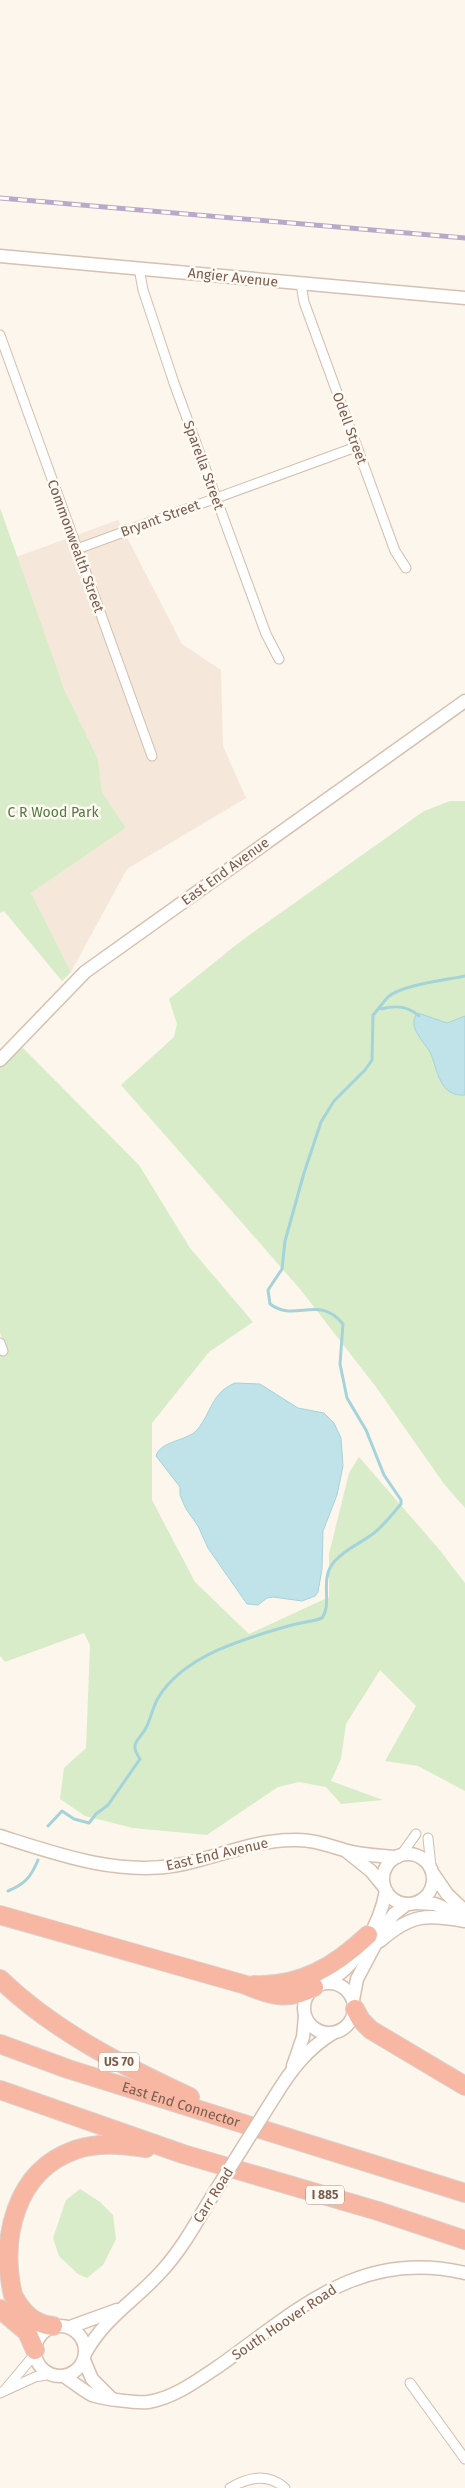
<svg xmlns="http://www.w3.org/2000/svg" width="465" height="2488" viewBox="0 0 465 2488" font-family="'Fira Sans',sans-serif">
<rect width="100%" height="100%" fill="#fdf6ec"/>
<path fill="#f5e8da" d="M118,520L182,644L221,670L223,746L246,798L127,869L71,972L31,893L126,828L102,792L98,759L65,691L16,557Z"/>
<g fill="#d8ecc9">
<path d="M0,508L65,691L98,759L102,792L126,828L31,893L71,972L62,981L4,911L0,913Z"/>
<path d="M450,801H465V1508L444,1484L376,1387L300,1289L121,1085L174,1037L177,1024L169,999L241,941L424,811Z"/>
<path d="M20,1045L139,1165L190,1248L253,1322L209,1352L152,1423V1500L195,1582L249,1634L329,1597V1554L349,1473L359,1457L438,1548L465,1583V1791L418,1766L385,1761L416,1706L380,1670L346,1724L341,1759L331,1781L383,1800L341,1804L326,1787L299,1782L278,1787L207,1835L133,1828L85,1816L60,1799L64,1768L86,1748L90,1645L84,1633L5,1662L0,1656V1351L3,1341L0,1333V1067Z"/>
<path d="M80,2189L100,2202L113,2215L116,2239L103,2265L87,2278L78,2274L59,2256L53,2238L66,2200Z"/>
</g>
<g fill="#bfe3e8" stroke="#a5d3da">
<path d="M418,1013L447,1023L465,1016V1095C440,1097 438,1072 431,1054C426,1043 405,1026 418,1013Z"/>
<path d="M235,1383L260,1384L298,1408L324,1413L334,1423L341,1438L343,1466L337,1495L323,1531L322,1569L318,1592L315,1596L302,1601L273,1597L267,1598L258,1605L247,1604L208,1548L198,1526L186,1509L180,1495V1487L156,1456C160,1441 187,1441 197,1430C212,1412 211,1393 235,1383Z"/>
</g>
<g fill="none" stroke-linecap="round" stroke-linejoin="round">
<g stroke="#a5d3da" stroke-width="3">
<path d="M381,1009C396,1005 408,1006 419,1016"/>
<path d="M48,1826L62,1811L74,1819L89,1823L96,1814L108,1805L140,1759C128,1742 140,1741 147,1726C151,1717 153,1707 158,1698C184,1655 246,1638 292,1625C302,1622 312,1622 322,1618C332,1605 321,1582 331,1566C341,1551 360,1544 374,1533C384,1525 392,1515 401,1504V1500L384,1475L366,1430L347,1398L340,1364L343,1324C319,1294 295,1323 270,1304L268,1290L282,1269L285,1241L304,1173L321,1122L334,1101L365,1070L372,1060L373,1015C378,1010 383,1002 388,997C401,985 446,980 465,976"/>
<path d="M8,1891C25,1884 31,1877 38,1860"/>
</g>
<defs>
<g id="street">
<path d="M139,268L143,290L174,383L266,634L279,659"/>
<path d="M301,284L304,302L395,551L406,568"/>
<path d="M0,335L152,756"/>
<path d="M77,549L356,447"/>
<path d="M0,1343L3,1351"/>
<path d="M428,1838L431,1867"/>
<path d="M401,1855L416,1834"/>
<path d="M410,2383L465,2459"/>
<path d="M4,2391L35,2354"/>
<path d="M0,2393L35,2377L51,2374"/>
<path d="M230,2488C248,2477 268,2473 285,2488"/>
</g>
<g id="secondary">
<path d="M0,256L465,298"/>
<path d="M0,1060L85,972L465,701"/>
<path d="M0,1836C57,1854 117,1876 178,1865C216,1858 253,1840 293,1840C311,1839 327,1845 344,1850C361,1855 379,1856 397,1857"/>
<path d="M346,1851L371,1871L384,1887"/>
<circle cx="408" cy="1879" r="25"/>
<path d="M434,1875L447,1894L465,1911"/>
<path d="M416,1903L435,1904L463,1916"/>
<path d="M380,1941C411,1914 426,1914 465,1921"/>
<path d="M326,1982C357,1968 380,1923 386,1891"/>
<circle cx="329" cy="2008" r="25"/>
<path d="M353,2000L357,1979L385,1926L394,1914L407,1904"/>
<path d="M293,2066L303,2037L305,2016"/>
<path d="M275,2096C291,2070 307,2049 333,2033"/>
<circle cx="60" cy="2351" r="25"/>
<path d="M70,2327L117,2310"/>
<path d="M86,2352C104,2319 134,2301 159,2274C180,2252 195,2225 211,2198"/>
<path d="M84,2360L92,2379L111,2398"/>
<path d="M64,2376C73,2382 82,2390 92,2395C103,2399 136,2403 148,2402C174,2398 198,2380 219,2366C298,2310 360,2248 465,2273"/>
</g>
<g id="highway">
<path d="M0,1915L246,1985C271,1996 288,2001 314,1987"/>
<path d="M0,1979C54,2031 123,2066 190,2097"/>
<path d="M254,1985C301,1987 335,1966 368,1935"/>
<path d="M355,2009L361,2020L371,2030L465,2086"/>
<path id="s1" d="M0,2044L68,2069L465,2193"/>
<path d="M0,2090L183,2154L378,2211L465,2240"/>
<path d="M0,2309L27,2332L35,2350"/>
<path d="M53,2326C33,2324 22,2312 13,2295C0,2238 15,2171 75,2150C98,2142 123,2145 146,2148"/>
</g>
</defs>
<use href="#street" stroke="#d1beb0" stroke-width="11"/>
<use href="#secondary" stroke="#d6c0b0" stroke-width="15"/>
<use href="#highway" stroke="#dad1cd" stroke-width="20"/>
<use href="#street" stroke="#fff" stroke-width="9"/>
<use href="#secondary" stroke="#fff" stroke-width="12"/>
<use href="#highway" stroke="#f7b7a3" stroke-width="18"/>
<defs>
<path id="rail" d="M0,198L465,238"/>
</defs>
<use href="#rail" stroke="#b9a8c9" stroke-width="5"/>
<use href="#rail" stroke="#fffaf3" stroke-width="3" stroke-dasharray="9" stroke-linecap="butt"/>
<defs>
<path id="secondary-bridge" d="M211,2198L275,2096"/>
</defs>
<use href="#secondary-bridge" stroke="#d6c0b0" stroke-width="15" stroke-linecap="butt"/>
<use href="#secondary-bridge" stroke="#fff" stroke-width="12"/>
</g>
<g text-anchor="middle" stroke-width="5" stroke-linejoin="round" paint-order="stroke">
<g fill="#fffaf3" stroke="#a28b7f" stroke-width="1">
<rect x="99" y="2052.5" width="40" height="19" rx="4"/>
<rect x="306" y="2185.5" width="38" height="19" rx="4"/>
</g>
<g font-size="12" font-weight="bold" fill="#7a5c4d">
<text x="119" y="2066">US 70</text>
<text x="325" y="2199">I 885</text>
</g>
<g font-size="14" fill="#7a5c4d" stroke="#fffaf3">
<text transform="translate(233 277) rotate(6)" y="5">Angier Avenue</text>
<text transform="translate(350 428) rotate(70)" y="5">Odell Street</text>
<text transform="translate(204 465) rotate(70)" y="5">Sparella Street</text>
<text transform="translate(160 518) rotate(-20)" y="5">Bryant Street</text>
<text transform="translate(76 546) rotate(70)" y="5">Commonwealth Street</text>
<text transform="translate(225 871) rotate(-36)" y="5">East End Avenue</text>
<text transform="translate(217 1854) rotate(-13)" y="5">East End Avenue</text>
<text dy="5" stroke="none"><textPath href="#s1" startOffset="191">East End Connector</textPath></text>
<text transform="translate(213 2195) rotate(-58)" y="5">Carr Road</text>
<text transform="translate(284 2322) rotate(-34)" y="5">South Hoover Road</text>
</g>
<g font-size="14" fill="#537a41" stroke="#fffaf3">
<text x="53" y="817">C R Wood Park</text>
</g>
</g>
</svg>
